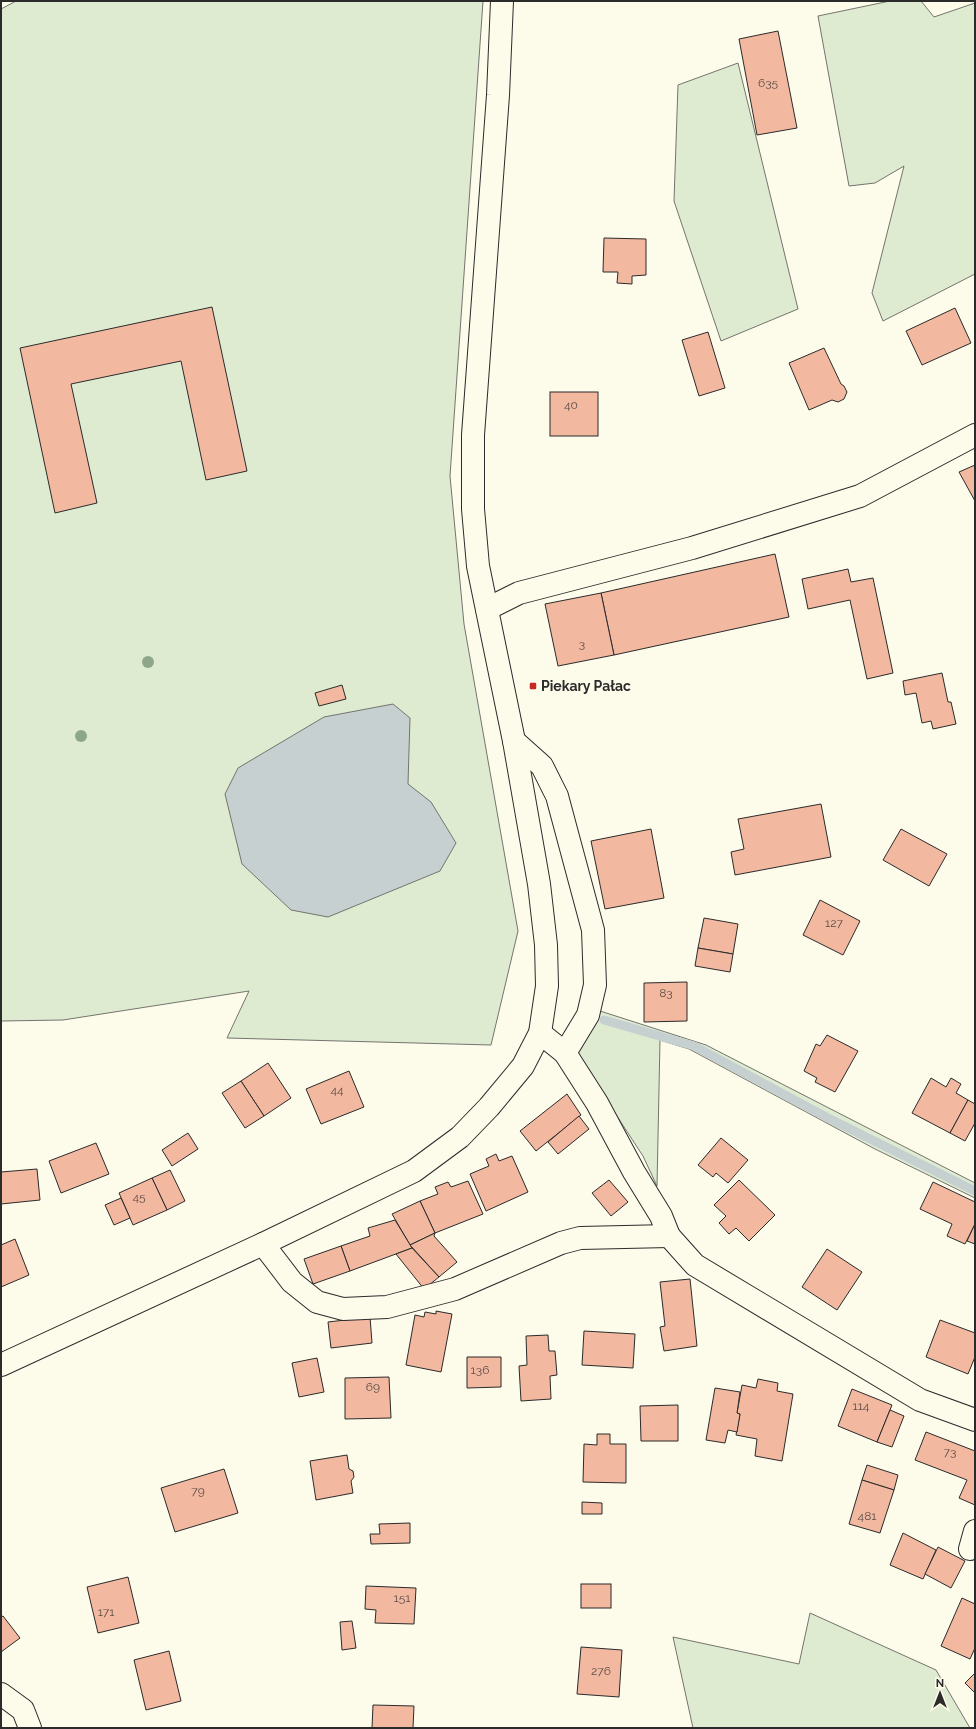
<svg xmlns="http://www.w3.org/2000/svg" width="976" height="1729" viewBox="0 0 976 1729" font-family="Raleway,sans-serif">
<rect width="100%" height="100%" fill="#fdfbea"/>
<g fill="#deebd1" stroke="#74746e">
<path d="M16,1H483L450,476L464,624L518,931L491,1045L227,1038L249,991L63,1020L1,1021V9Z"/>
<path d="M890,1H921L934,17L975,3V274L883,321L872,293L904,166L875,183L849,186L818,16Z"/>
<path d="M738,63L798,309L721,341L674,201L678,85Z"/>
<path d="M597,1010L706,1045L975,1183V1198L875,1149L689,1049L660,1040L657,1186L643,1156L573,1049Z"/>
<path d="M810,1613L936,1670L970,1728H693L673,1637L799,1664Z"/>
</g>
<path fill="#c7d0d0" stroke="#74746e" d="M393,704L410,718L408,784L431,802L456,843L440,871L328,917L291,910L242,864L225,794L238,768L324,717Z"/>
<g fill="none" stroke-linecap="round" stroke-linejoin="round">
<path stroke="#c7d0d0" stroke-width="9" d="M604,1020L694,1046L826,1117L975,1191"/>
</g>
<g fill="#f2b8a0" stroke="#2b2b2b">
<path d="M778,31L797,128L757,135L739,39Z"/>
<path d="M604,238L646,239V275L632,276V284L617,283L618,272H603Z"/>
<path d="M212,307L247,471L206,480L181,361L71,384L97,503L55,513L20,348Z"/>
<path d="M955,308L971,343L922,365L906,331Z"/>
<path d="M708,332L725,388L699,396L682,340Z"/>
<path d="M824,348L841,384L844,386L847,392L844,399L838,402L832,400L809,410L789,363Z"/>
<rect x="550" y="392" width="48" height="44"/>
<path d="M975,465V501L959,472Z"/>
<path d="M775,554L789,617L614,655L601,593Z"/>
<path d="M848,569L851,582L873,578L893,673L867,679L850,600L808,609L802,579Z"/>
<path d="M601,593L614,655L558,666L545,604Z"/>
<path d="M942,673L948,702H951L956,724L933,729L931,721L922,723L916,693L905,695L903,681Z"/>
<path d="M342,685L346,699L319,706L315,693Z"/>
<path d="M821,804L831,857L735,875L731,852L744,849L738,819Z"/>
<path d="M651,829L664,898L605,909L591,841Z"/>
<path d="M901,829L947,854L929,886L883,860Z"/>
<path d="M820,900L860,921L843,955L803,935Z"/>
<path d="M704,918L738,924L733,954L698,948Z"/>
<path d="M698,948L733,954L730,972L695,966Z"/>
<path d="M687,982V1021L644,1022V983Z"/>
<path d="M827,1035L858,1051L835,1092L815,1082L817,1078L804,1071L816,1044L820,1046Z"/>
<path d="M268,1063L291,1098L264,1116L241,1081Z"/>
<path d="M349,1071L364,1107L321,1124L306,1089Z"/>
<path d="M931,1078L946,1087L951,1078L961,1084L956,1093L968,1100L950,1133L912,1113Z"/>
<path d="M241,1081L264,1116L245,1128L222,1093Z"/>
<path d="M567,1094L581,1115L536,1151L520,1131Z"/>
<path d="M968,1100L975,1104V1123L965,1141L950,1133Z"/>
<path d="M579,1116L589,1129L558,1154L548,1142Z"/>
<path d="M188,1133L198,1149L172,1166L162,1150Z"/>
<path d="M721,1138L748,1160L728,1183L716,1173L713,1177L698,1165Z"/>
<path d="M96,1143L109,1174L61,1193L49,1161Z"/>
<path d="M496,1154L499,1161L512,1156L528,1192L486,1211L470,1174L489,1166L486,1159Z"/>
<path d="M37,1169L40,1200L1,1204V1172Z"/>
<path d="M170,1170L185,1201L167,1210L152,1178Z"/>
<path d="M152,1178L167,1210L133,1225L119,1193Z"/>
<path d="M609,1180L628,1202L611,1216L592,1193Z"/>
<path d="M739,1180L775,1215L749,1241L736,1228L729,1234L719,1223L726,1216L714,1205Z"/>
<path d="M468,1181L483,1214L435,1233L420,1201L438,1194L435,1187L448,1182L451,1187Z"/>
<path d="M933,1182L975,1202V1224L965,1244L947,1236L952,1224L920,1209Z"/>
<path d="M121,1198L130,1218L114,1225L105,1205Z"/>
<path d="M420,1201L435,1233L410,1245L392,1214Z"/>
<path d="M395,1220L412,1248L350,1271L341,1246L370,1236L368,1228Z"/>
<path d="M975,1224V1244L967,1241Z"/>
<path d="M435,1233L434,1236L457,1262L439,1277L410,1245Z"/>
<path d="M15,1239L29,1275L1,1287V1245Z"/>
<path d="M341,1246L350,1271L313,1284L304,1259Z"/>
<path d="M412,1248L439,1277L424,1289L396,1254Z"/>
<path d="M827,1249L862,1272L837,1310L802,1287Z"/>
<path d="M690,1279L697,1346L664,1351L660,1327L665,1326L660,1282Z"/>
<path d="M436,1311L452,1314L441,1372L406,1365L415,1315L424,1317L425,1312L436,1314Z"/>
<path d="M370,1317L372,1343L331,1348L328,1322Z"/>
<path d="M940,1320L975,1333V1357L968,1374L926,1357Z"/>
<path d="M584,1331L635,1334L633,1368L582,1365Z"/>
<path d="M548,1335L549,1351H555L557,1375L550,1376L551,1399L521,1401L519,1366L527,1365L526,1336Z"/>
<path d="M467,1357H501V1387L467,1388Z"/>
<path d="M317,1358L324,1392L299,1397L292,1363Z"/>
<path d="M389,1377L391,1418L345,1419V1378Z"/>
<path d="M758,1379L778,1383L777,1391L793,1394L782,1461L755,1456L757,1439L736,1435L740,1414L737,1413L742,1385L756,1388Z"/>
<path d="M715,1388L740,1392L737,1413L740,1414L737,1432L728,1430L725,1443L706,1440Z"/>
<path d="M852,1389L892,1405L877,1442L838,1426Z"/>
<path d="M678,1405V1441H641L640,1406Z"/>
<path d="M890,1410L904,1416L892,1447L877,1442Z"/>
<path d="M926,1432L975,1451V1505L959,1498L967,1480L915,1460Z"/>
<path d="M597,1434H610V1444H626V1483L583,1482L584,1444L597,1445Z"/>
<path d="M347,1455L349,1469L353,1471L354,1477L351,1481L353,1493L316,1500L310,1461Z"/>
<path d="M867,1465L898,1475L894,1490L862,1480Z"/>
<path d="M224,1469L238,1513L175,1532L161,1488Z"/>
<path d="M862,1480L894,1490L880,1533L849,1524Z"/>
<path d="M582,1502L602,1503V1514H582Z"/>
<path d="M410,1523V1543L371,1544L370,1534H380L379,1524Z"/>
<path d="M903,1533L936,1550L923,1579L890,1565Z"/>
<path d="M938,1547L965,1561L951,1588L925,1574Z"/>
<path d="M128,1577L139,1623L98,1633L87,1587Z"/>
<rect x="581" y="1584" width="30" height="24"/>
<path d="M366,1586L416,1588L414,1624L375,1623L376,1610L365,1609Z"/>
<path d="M962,1598L975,1604V1648L970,1659L941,1646Z"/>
<path d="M3,1616L20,1638L1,1652V1617Z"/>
<path d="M352,1621L356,1648L342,1650L340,1622Z"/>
<path d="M581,1647L622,1650L619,1697L577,1694Z"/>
<path d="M169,1651L181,1701L146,1710L134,1660Z"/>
<path d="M975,1673V1693L965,1683Z"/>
<path d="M373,1705L414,1706L413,1728H372Z"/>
</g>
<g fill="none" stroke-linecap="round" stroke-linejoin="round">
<defs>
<g id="minor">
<path d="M487,609L519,593L692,548L860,496L975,435"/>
<path d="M514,741L542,766L557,796L593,930L595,985L588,1015L565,1053"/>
<path d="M540,1033L565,1053L597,1103L634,1172L661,1216L669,1236L695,1265L920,1400L975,1420"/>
<path d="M263,1244L292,1282L317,1302L343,1309L387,1307L455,1289L561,1243L580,1238L669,1236"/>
<path d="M1,1365L263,1244L414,1171L460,1137L489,1107L523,1066L540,1033L547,986L546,945L539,884L514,741L478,566L473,509V435L498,95L502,1"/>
<path d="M970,1549L975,1531"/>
<path d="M1,1694L23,1710L30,1728"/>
</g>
</defs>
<use href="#minor" stroke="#2b2b2b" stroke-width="24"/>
<use href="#minor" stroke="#fdfbea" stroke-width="22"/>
</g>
<g fill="#8ea78a">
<circle cx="148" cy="662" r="6"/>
<circle cx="81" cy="736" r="6"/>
</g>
<rect fill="#c62828" stroke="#fdfbea" stroke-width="1.5" x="529" y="682" width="8" height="8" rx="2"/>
<g text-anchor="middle" stroke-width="3" stroke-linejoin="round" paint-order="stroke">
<g font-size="12" fill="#5d4e48">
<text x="768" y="87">635</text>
<text x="571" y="409">40</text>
<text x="582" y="648">3</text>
<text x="834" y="927">127</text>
<text x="666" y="997">83</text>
<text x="337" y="1094">44</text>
<text x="139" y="1201">45</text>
<text x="480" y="1374">136</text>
<text x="373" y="1391">69</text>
<text x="861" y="1410">114</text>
<text x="950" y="1456">73</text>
<text x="198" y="1495">79</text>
<text x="867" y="1520">481</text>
<text x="402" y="1602">151</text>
<text x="106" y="1616">171</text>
<text x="601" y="1675">276</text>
</g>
<g font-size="14" font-weight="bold" fill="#2b2b2b" stroke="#fdfbea" text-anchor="start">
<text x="541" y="691">Piekary Pałac</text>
</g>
</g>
<rect width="976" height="1729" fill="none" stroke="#2b2b2b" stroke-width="4"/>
<g transform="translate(940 1693)" stroke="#fdfbea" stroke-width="3" paint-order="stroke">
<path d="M0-3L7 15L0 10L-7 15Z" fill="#2b2b2b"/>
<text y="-6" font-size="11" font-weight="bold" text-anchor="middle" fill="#2b2b2b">N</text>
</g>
</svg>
